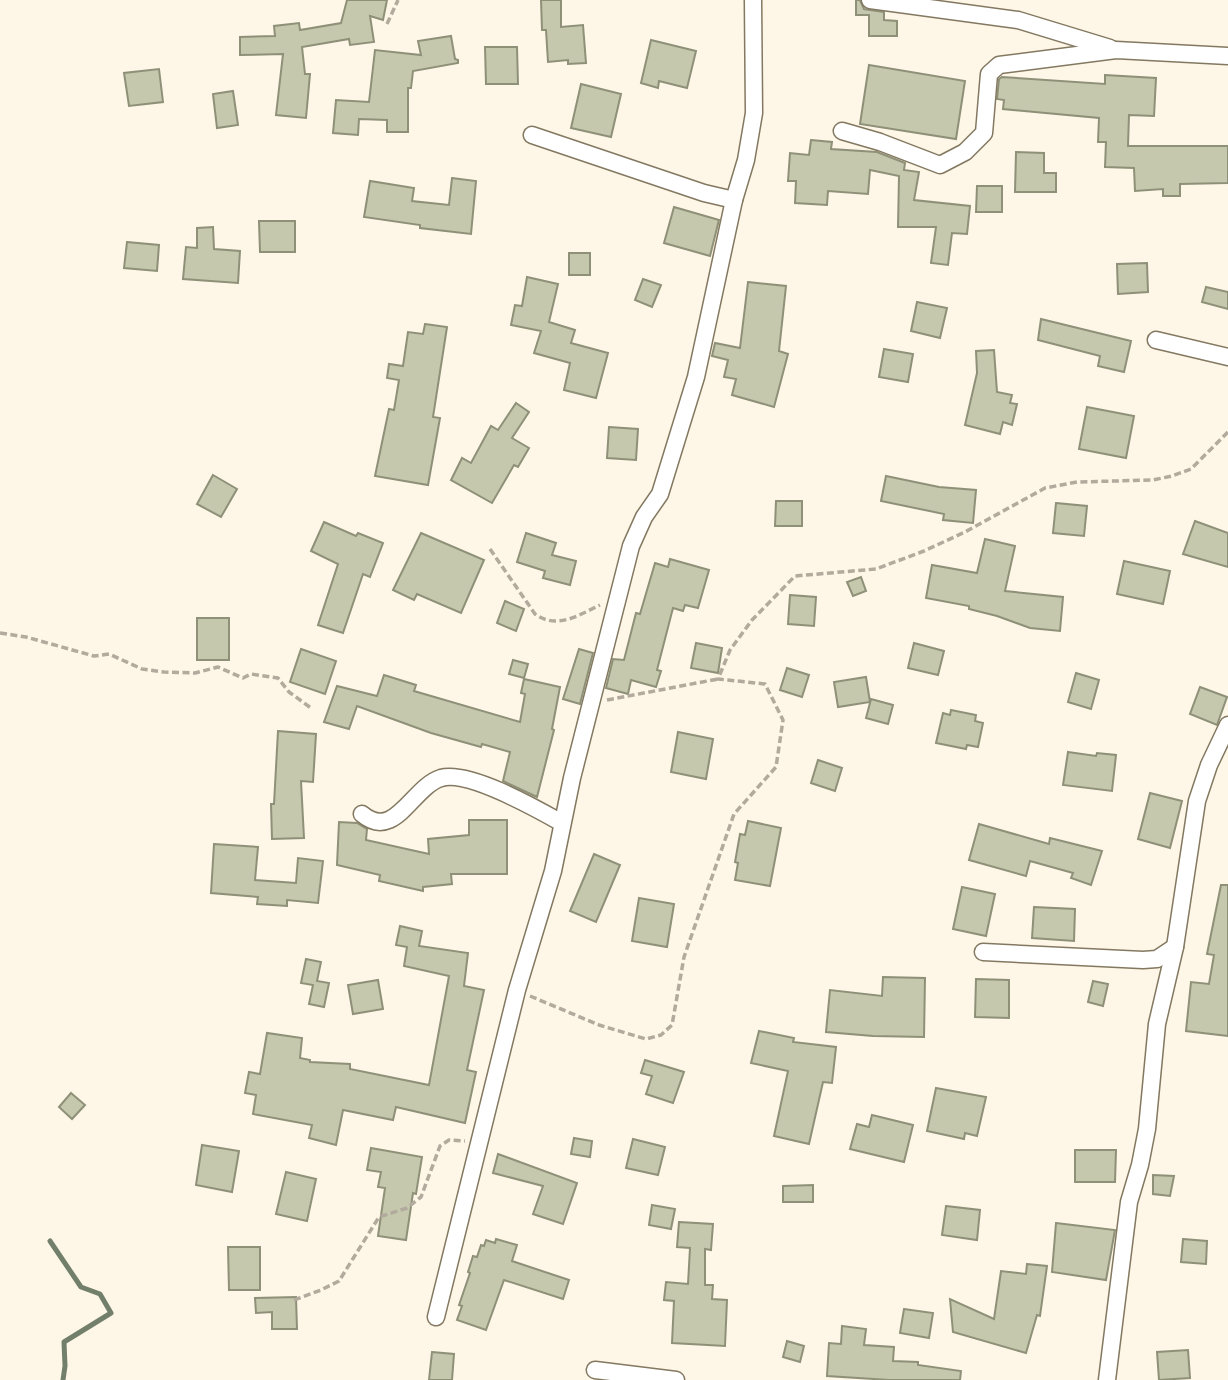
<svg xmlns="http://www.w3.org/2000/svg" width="1228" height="1380" viewBox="0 0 1228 1380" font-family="Cabin,sans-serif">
<rect width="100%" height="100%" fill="#fef6e7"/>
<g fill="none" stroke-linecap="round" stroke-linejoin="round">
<path stroke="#72806b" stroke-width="5" d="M50,1241L81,1287L100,1294L111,1313L64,1342L65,1366L63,1380"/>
</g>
<g fill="#c5c8ad" stroke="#8e9178" stroke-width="2">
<path d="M347,0H387L383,20L370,16L374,42L350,45L349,39L302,47L305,74H310L306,118L276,115L283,54L240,55V37L275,36L274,26L299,23L300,30L341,23Z"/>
<path d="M541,0H561V27L583,25L586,63L568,64V60L548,62L546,30H542Z"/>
<path d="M856,0H860L864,9L884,12V20L897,21V36H869V15H856Z"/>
<path d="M451,36L455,59L458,60V63L413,71L411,88H408V132H387V120L359,119L358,135L333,133L336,100L369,102L375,50L421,55L418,41Z"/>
<path d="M651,40L696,51L687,88L659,81L658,88L641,83Z"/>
<path d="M485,47H517L518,84H486Z"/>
<path d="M869,65L965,81L956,139L860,124Z"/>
<path d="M159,69L163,102L129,106L124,73Z"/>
<path d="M1105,75L1156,78L1154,116L1129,115L1128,146H1228V183L1180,184V196H1163V189L1135,191L1134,168L1105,167L1106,142H1098L1099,118L1003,109L1004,100L997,99L999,79L1002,77L1105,84Z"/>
<path d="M581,84L621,94L611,137L571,128Z"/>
<path d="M233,91L238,125L217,128L213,94Z"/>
<path d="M811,140L832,142L831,149L877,152L905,163L904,170L919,172L914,200L970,206L967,234L952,233L948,265L931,263L936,227H898L899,176L870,170L868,194L828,191L827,205L795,203L796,181H788L790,153L809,155Z"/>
<path d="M1016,152L1044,153V173H1056V192H1015Z"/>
<path d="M452,178L476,181L471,234L420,228V225L364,217L370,181L414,188L412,201L449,205Z"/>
<path d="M977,186H1002V212H976Z"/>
<path d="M674,207L719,220L710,256L664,243Z"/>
<path d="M259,221H295V252H260Z"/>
<path d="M213,227L214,249L240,251L238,283L183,279L186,247L197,248V228Z"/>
<path d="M127,242L159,245L157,271L124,268Z"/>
<rect x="569" y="253" width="21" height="22"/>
<path d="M1147,263L1148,292L1118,294L1117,264Z"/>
<path d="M527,277L558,284L549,322L575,330L571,343L608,353L596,398L564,390L570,363L534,353L541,331L511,325L515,305L522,306Z"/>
<path d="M643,279L661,285L652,307L635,300Z"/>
<path d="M748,282L786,286L779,351L788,354L774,407L732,395L736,379L724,377L728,360L712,356L715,343L740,348Z"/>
<path d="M1206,287L1228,292V309L1202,302Z"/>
<path d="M917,302L947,308L940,338L911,331Z"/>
<path d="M1041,319L1131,341L1124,372L1098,366L1100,356L1038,340Z"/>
<path d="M425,324L447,327L433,417L440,418L428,485L375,476L389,409L394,410L399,380L387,378L389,364L403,366L408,332L423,334Z"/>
<path d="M884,349L913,354L908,382L879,377Z"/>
<path d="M994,350L997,392L1012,395L1010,403L1017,404L1012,425L1003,422L1000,434L965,425L977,373L976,351Z"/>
<path d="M516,403L529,412L512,438L529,448L518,467L514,465L492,503L451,480L462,458L471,463L491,426L498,430Z"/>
<path d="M1087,407L1134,416L1126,458L1079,449Z"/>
<path d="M609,427L638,429L636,460L607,458Z"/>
<path d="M213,475L237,489L221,517L197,504Z"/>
<path d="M886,476L939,487L976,490L973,523L943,520L944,514L881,501Z"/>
<path d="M776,501H802V526H775Z"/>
<path d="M1056,503L1087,506L1084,536L1053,533Z"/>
<path d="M1195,521L1228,533V567L1183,554Z"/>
<path d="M324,522L356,536L358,533L383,543L370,577L363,574L343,633L318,625L338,564L311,551Z"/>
<path d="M421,533L484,560L461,613L417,594L414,600L393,590Z"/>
<path d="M526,533L556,543L552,555L576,561L570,585L543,578L545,571L517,562Z"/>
<path d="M985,539L1015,546L1005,591L1063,597L1060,631L1030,628L997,616L969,609V606L926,598L932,565L977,573Z"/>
<path d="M670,559L709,570L698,608L685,605L683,611L673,608L657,670L661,671L656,687L631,680L628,694L606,688L613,659L624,660L636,613L640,614L655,563L668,567Z"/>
<path d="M1124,561L1170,571L1163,604L1117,594Z"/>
<path d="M861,577L866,591L853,596L847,582Z"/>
<path d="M790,595L816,597L814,626L788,624Z"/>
<path d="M505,601L524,609L516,631L497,623Z"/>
<rect x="197" y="618" width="32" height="42"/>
<path d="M696,643L722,648L718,673L691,668Z"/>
<path d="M914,643L944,651L938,675L908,668Z"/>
<path d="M301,649L336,661L325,694L290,682Z"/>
<path d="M579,649L593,653L580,704L563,699Z"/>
<path d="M513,660L528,664L524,678L509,674Z"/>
<path d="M787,668L809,675L802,697L780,690Z"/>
<path d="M1076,673L1099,680L1091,709L1068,702Z"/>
<path d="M384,675L416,685L414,691L520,722L525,694L521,693L524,679L560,687L552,729L554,730L537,797L503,781L510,752L482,744L481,747L431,733L357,706L349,729L324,722L337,686L377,696Z"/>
<path d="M866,677L870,702L838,707L834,682Z"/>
<path d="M1200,687L1227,697L1217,725L1190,714Z"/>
<path d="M871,699L893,705L888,724L866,718Z"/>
<path d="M951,710L976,715L975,721L983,723L978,747L967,745L966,749L936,743L943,713L950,715Z"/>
<path d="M278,731L316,734L313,782L301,781L304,838L272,839L271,804H274Z"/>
<path d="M678,732L713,739L706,779L671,772Z"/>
<path d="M1068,752L1096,756L1097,753L1116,755L1112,791L1063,785Z"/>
<path d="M818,760L842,768L835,791L811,783Z"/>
<path d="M1150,793L1182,801L1170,848L1138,839Z"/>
<path d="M469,820H507V874H451L452,884L423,887V891L379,881L380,875L337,865L339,822L357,823L367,829L366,840L429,854L428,839L469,835Z"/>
<path d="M748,821L781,828L770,886L735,880L738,863L735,862L740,834L745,835Z"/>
<path d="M979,824L1049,844L1050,838L1102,851L1091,885L1071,878L1073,873L1030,861L1026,876L969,860Z"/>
<path d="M214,844L258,847L255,880L296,883L298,858L323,861L318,903L287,900V906L257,904L258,897L211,893Z"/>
<path d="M594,854L620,865L596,922L570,911Z"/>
<path d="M1221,885H1228V1036L1186,1031L1191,982L1209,984L1214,955L1207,954Z"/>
<path d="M962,887L995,894L986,936L953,929Z"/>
<path d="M639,898L674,904L667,947L632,941Z"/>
<path d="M1034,907L1075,909L1074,941L1032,938Z"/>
<path d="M400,926L422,931L419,946L468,953L464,986L484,990L467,1070L476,1072L465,1123L396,1107L393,1120L343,1110L336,1145L309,1138L312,1125L253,1114L256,1095L245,1093L249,1072L260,1074L267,1033L302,1038L300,1058L310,1060V1062L350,1064V1069L429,1085L449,976L404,966L407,947L396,945Z"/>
<path d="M306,959L321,962L317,981L329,983L324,1007L309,1004L313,985L301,983Z"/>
<path d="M883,977L925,978L924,1037L873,1036L826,1032L830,990L882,996Z"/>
<path d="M976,979L1009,980V1018L975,1017Z"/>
<path d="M378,980L383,1009L353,1014L348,985Z"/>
<path d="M1093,981L1108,984L1103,1006L1088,1002Z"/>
<path d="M759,1031L794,1038L793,1042L836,1047L832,1083L823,1082L809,1144L774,1136L788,1071L751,1063Z"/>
<path d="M645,1060L684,1072L673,1103L646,1094L652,1076L641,1073Z"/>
<path d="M936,1088L986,1097L977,1136L965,1133L964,1139L927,1131Z"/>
<path d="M71,1093L85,1105L72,1119L59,1107Z"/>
<path d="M872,1115L913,1125L904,1162L850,1149L857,1124L869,1127Z"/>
<path d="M574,1138L592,1141L590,1157L571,1154Z"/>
<path d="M633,1139L665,1147L658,1175L626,1168Z"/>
<path d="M202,1145L239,1151L232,1192L196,1185Z"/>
<path d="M371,1148L422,1157L416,1194L413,1193L406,1240L378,1236L385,1188L378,1187L381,1172L367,1170Z"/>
<path d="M1075,1150H1116L1115,1182H1075Z"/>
<path d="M498,1154L577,1183L563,1224L533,1214L543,1186L493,1173Z"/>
<path d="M286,1172L316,1179L307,1221L276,1214Z"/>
<path d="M1153,1175L1174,1176L1170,1196L1153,1194Z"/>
<path d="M813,1185V1202H783V1186Z"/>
<path d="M652,1205L675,1209L671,1229L649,1225Z"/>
<path d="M946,1206L980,1210L977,1240L942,1235Z"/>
<path d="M679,1222L713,1224L711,1250L705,1249V1285H713L712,1299L727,1300L725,1346L672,1343L674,1301L664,1300L666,1282L688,1284L690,1248L677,1247Z"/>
<path d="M1056,1223L1115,1230L1106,1280L1052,1272Z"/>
<path d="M496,1239L517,1245L512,1261L569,1280L563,1299L504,1280L486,1330L457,1320L462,1306L459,1305L470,1273L468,1272L473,1256L477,1257L481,1245L484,1246L486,1240L495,1243Z"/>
<path d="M1183,1239L1207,1241L1206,1264L1181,1262Z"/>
<path d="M228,1247H260V1290H229Z"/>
<path d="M1027,1264L1047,1266L1040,1316L1037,1315L1026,1353L953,1332L950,1299L994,1319L1001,1271L1026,1274Z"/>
<path d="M296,1297L297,1329H272V1312L256,1313L255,1298Z"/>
<path d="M904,1309L933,1313L929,1338L900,1333Z"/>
<path d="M842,1326L866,1329L864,1345L894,1347L893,1361L918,1362V1365L961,1371L960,1380H889L827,1376L829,1343L841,1344Z"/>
<path d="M787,1341L804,1346L800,1362L783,1357Z"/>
<path d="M1188,1350L1190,1378L1159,1380L1157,1352Z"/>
<path d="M432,1352L454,1354L452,1380H429Z"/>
</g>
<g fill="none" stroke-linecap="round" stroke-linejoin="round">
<defs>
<g id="minor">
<path d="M870,0L1018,20L1110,48"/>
<path d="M842,131L880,142L940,165L965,152L984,133L989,74L999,65L1116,50L1228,56"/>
<path d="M532,135L704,193L734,200L746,160L754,113L753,0"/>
<path d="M1156,340L1228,357"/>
<path d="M362,814C395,842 412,787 441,778C469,770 537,809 562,823"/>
<path d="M983,952L1143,960L1157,959L1175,947"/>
<path d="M436,1317L517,990L553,871L572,778L631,546L644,517L660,494L696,377L734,200"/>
<path d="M595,1370L676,1380"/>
<path d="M1107,1380L1129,1202L1140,1165L1147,1129L1157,1024L1175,947L1197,801L1209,765L1228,725"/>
</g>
</defs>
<use href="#minor" stroke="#837860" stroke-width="19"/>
<g stroke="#b1aa9d" stroke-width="3.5" stroke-dasharray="7 3.5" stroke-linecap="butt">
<path d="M387,24L398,0"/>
<path d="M490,549L535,614C557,630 579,615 600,605"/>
<path d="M0,633L26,637L94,656L109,654L142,669L164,672L195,673L218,667L243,678L251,674L278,678L289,692L311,708"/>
<path d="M607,700L718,679"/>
<path d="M530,996L599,1025L646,1039L661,1035L672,1025L684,957L734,814L776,767L783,720L765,684L718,679L730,650L752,620L795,576L876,569L924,551L965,532L1045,488L1077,482L1153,480L1172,476L1191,469L1228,432"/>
<path d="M294,1300L321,1290L339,1281L379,1217L407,1208L421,1197L440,1146L449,1140L465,1141"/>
</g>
<use href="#minor" stroke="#fff" stroke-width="16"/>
</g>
</svg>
